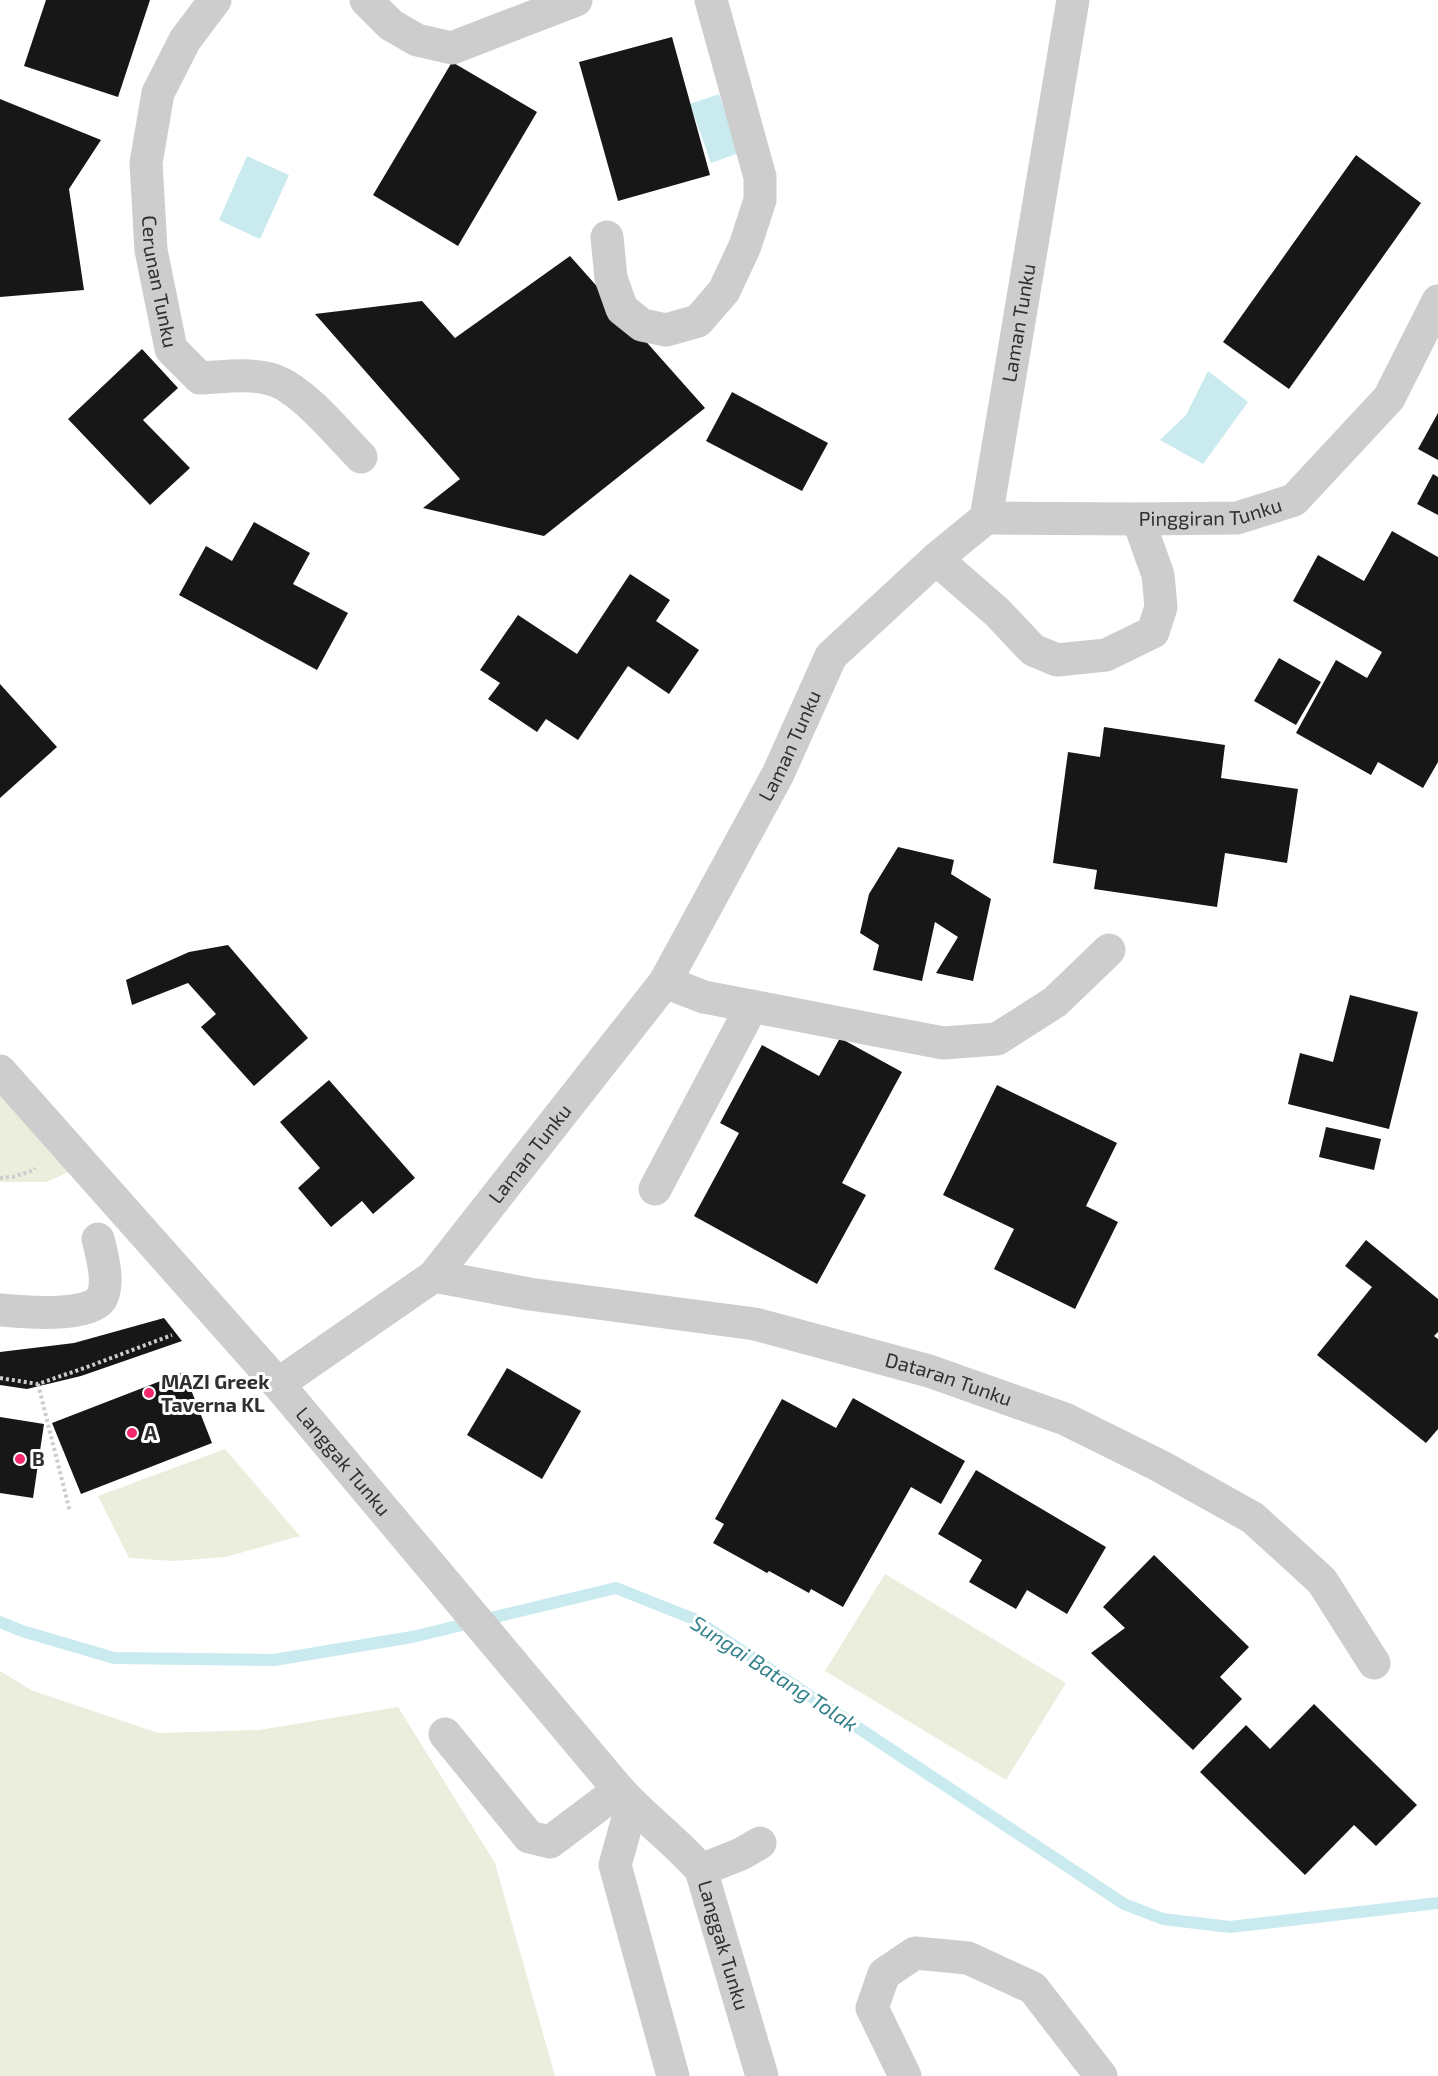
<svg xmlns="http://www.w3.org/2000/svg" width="1438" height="2076" viewBox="0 0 1438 2076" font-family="'Exo 2',sans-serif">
<rect width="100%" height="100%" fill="#fff"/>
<g fill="#ebeedd">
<path d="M0,1086L76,1168L47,1182H0Z"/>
<path d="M225,1449L300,1536L226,1557L173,1561L129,1558L98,1496Z"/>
<path d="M885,1574L1066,1683L1006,1780L825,1671Z"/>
<path d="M0,1671L31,1690L158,1733L259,1730L398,1707L495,1863L555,2076H0Z"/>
</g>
<g fill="#c9eaef">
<path d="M719,94L739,153L711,163L690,104Z"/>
<path d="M247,156L289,175L260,239L219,220Z"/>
<path d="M1208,371L1248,402L1203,464L1160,440L1186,415Z"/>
</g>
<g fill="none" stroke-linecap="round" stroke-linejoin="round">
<path stroke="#c9eaef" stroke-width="12" d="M0,1622L22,1631L114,1658L274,1660L412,1637L616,1588L694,1619L1124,1904L1163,1919L1230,1927L1438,1903"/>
</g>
<g fill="#171717">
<path d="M46,0H150L118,97L24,66Z"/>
<path d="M672,37L710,175L618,201L579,62Z"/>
<path d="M452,62L537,112L458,246L373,195Z"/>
<path d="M0,99L101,140L69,189L84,290L0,297Z"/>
<path d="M1356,155L1421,203L1289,389L1223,342Z"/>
<path d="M570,256L705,408L544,536L423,508L460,479L315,314L422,301L455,338Z"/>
<path d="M142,349L178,388L143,420L190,468L150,505L68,419Z"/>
<path d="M732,392L828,443L802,491L706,441Z"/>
<path d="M1438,413V460L1418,449Z"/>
<path d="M1433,474L1438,477V515L1417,504Z"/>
<path d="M254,522L310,553L293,584L348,613L317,670L179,595L206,546L232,561Z"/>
<path d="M1392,531L1438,557V762L1423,788L1378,762L1371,775L1296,733L1336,660L1367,678L1382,652L1293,601L1318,555L1364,581Z"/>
<path d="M630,574L670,600L656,621L699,650L669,694L628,666L578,740L546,719L537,732L488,699L500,683L480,670L518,615L577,654Z"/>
<path d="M1279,658L1321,682L1296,725L1254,701Z"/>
<path d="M0,684L57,747L0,798Z"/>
<path d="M1104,727L1225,745L1221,778L1298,789L1287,863L1225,853L1217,907L1094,889L1097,870L1053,863L1068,752L1100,757Z"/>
<path d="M898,847L954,860L951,874L991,899L973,981L936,973L958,937L935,922L922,981L873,970L879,945L860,933L869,894Z"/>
<path d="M228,945L308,1038L254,1086L201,1027L216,1014L188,983L132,1005L126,980L189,952Z"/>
<path d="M1350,995L1418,1012L1389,1129L1288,1104L1300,1053L1333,1062Z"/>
<path d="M840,1038L902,1072L842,1183L866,1195L817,1284L694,1216L739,1133L720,1123L762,1045L819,1076Z"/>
<path d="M329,1080L415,1178L373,1214L362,1201L331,1227L298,1188L320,1168L280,1122Z"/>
<path d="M997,1085L1117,1143L1086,1206L1118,1222L1075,1309L994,1269L1014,1229L943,1195Z"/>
<path d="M1326,1127L1381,1139L1374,1170L1319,1157Z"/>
<path d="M1366,1240L1438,1299V1332L1434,1336L1438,1339V1429L1426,1443L1317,1355L1372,1287L1345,1266Z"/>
<path d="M164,1318L182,1341L81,1376L27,1389L0,1385V1352L74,1343Z"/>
<path d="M507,1368L581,1411L542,1479L467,1435Z"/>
<path d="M184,1372L212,1443L81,1494L52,1423Z"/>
<path d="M853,1398L965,1461L941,1504L911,1487L843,1607L811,1589L809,1593L769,1571L767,1573L713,1543L724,1524L715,1519L782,1399L836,1428Z"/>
<path d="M0,1417L44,1424L33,1498L0,1493Z"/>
<path d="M976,1470L1106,1547L1067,1614L1027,1590L1016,1609L969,1582L982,1560L938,1534Z"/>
<path d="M1154,1555L1249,1647L1220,1677L1242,1699L1193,1750L1091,1653L1125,1628L1103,1607Z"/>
<path d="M1314,1704L1417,1805L1376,1846L1354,1825L1305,1875L1200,1772L1246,1725L1270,1749Z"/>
</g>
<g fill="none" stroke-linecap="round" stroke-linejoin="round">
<g stroke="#cdcdcd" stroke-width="4" stroke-dasharray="3 3" stroke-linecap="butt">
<path d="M0,1178L13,1177L34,1170L35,1168"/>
<path d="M0,1378L38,1384L90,1366L172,1335"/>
<path d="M38,1384L70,1512"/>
</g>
<g stroke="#cdcdcd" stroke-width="33">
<path id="s1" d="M215,0L185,40L158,93L146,163L151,250L171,349L200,378C223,377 248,373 270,379C300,386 339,435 361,457"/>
<path d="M366,0L391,25L417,40L452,48L576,0"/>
<path d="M607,237L611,278L622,309L642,325L666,330L698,321L724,291L745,246L760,200V177L711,0"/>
<path id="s2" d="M986,518L1138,519L1237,518L1294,500L1389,398L1438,301"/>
<path d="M936,559L997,612L1033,650L1057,660L1106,655L1153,632L1161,607L1158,575L1138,519"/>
<path d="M665,982L704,997L943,1043L997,1039L1055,1002L1109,950"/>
<path id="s3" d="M0,1071L278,1384L619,1790C644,1818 676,1841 701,1870L762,2076"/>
<path d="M655,1189L752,1006"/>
<path id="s4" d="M434,1276L529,1294L755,1324L929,1371L1065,1419L1160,1466L1253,1518L1322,1581L1374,1663"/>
<path d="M0,1310C21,1312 88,1318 101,1299C110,1285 102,1254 98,1239"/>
<path id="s5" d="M278,1384L434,1276L665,982L778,774L831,656L936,559L986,518L1073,0"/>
<path d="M445,1734L529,1837L550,1842L619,1790"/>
<path d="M632,1804L615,1865L673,2076"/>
<path d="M701,1870L741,1854L760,1843"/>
<path d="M905,2076L872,2008L884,1974L915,1953L968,1958L1033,1988L1101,2076"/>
</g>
</g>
<g fill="#f2276c" stroke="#fff" stroke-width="2">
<circle cx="149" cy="1393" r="6"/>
<circle cx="132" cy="1433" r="6"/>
<circle cx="20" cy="1459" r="6"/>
</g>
<g text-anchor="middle" stroke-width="6" stroke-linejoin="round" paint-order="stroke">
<g font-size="20" fill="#303030" stroke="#fff">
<text dy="7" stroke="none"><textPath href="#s1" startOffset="300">Cerunan Tunku</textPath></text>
<text dy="7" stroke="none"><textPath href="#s5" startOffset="1335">Laman Tunku</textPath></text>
<text dy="7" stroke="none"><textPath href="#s2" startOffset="225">Pinggiran Tunku</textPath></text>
<text dy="7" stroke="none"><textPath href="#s5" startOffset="831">Laman Tunku</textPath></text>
<text dy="7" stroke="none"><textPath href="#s5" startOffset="345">Laman Tunku</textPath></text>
<text dy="7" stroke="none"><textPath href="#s4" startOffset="526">Dataran Tunku</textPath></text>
<text dy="7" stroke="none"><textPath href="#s3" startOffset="520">Langgak Tunku</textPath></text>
<text dy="7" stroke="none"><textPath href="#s3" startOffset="1142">Langgak Tunku</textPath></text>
</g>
<g font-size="20" font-weight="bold" fill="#303030" stroke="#fff" text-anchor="start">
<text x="161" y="1389">MAZI Greek<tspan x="161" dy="23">Taverna KL</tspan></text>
<text x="144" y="1440">A</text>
<text x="32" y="1466">B</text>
</g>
<g font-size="21" font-style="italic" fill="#33818b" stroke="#fff">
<text transform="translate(774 1674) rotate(33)" y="7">Sungai Batang Tolak</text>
</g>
</g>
</svg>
